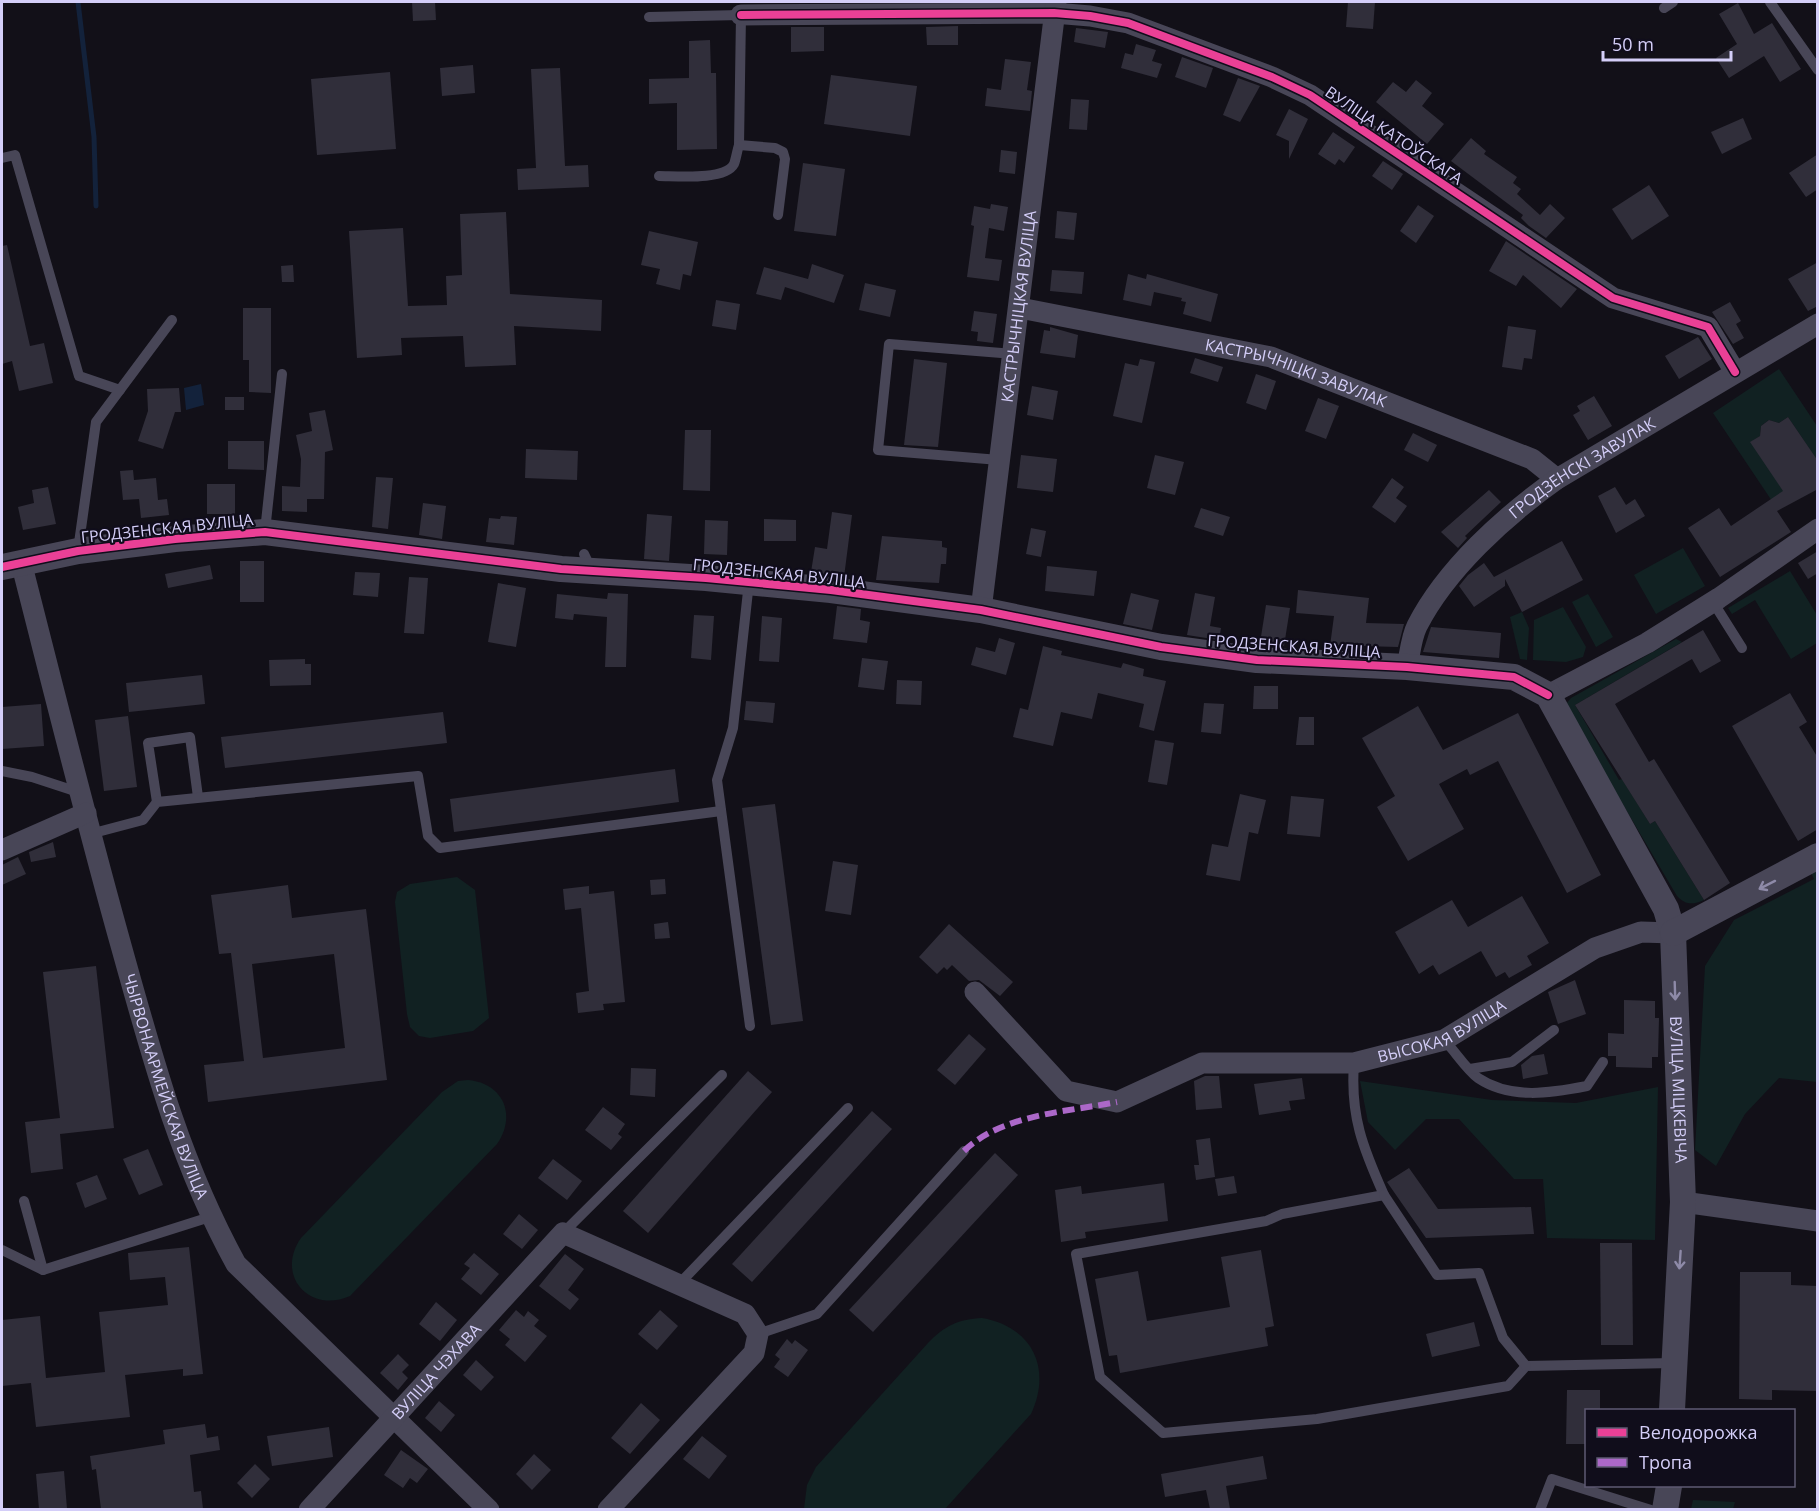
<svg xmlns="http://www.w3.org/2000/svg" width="1819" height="1511" viewBox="0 0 1819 1511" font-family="'Open Sans',sans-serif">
<rect width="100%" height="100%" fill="#121018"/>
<g fill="#112122">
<path d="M1779,369L1817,426V460L1788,417L1779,423L1769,420L1761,426L1760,436L1751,442L1791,502L1778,510L1713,413Z"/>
<path d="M1683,548L1705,586L1656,614L1634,575Z"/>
<path d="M1790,571L1817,615V643L1791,659L1755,600L1732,614L1728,608Z"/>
<path d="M1588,594L1613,637L1596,647L1572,602Z"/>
<path d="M1563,607L1586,647L1583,657L1566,662L1533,660L1534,620Z"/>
<path d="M1522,612L1529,628L1527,660L1520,659L1510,617Z"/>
<path d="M1676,639L1682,642L1575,705L1619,780L1622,779L1650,824L1655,821L1704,900C1693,905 1685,905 1677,896L1567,710L1566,704L1571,698Z"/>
<path d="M1817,869V1082L1779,1078L1745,1114L1716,1166L1695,1150L1705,966L1734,920L1814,879L1811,873Z"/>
<path d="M457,877L475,890L489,1018L473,1031L430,1038L419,1036L410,1027L407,1014L395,902L397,892L410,884Z"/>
<path d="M468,1080C503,1083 517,1115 497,1144L350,1296C309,1314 275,1275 301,1238L442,1092L458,1081Z"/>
<path d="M1360,1081L1492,1100L1576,1103L1658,1087L1655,1240L1547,1238L1543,1179H1514L1459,1119H1426L1395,1150L1368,1122Z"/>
<path d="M982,1318C1033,1327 1052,1369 1031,1414L945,1509H804L807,1485L816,1467L928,1343C944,1326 959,1319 982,1318Z"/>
<path d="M1693,1500L1735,1502L1733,1509H1691Z"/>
</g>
<path fill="#13223b" d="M201,384L204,405L186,410L184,388Z"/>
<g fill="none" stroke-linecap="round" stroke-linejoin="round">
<path stroke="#13223b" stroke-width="5" d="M78,2L94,137L96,206"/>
</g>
<g fill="#302e3a" fill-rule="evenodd">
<path d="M412,2H435L436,20L413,21Z"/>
<path d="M1348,2H1375L1373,29L1346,27Z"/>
<path d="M1738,3L1754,34L1772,23L1801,69L1780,82L1764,56L1729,78L1716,58L1737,44L1719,14Z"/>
<path d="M958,26V45H927L926,27Z"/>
<path d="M791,27H824V51L791,52Z"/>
<path d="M1076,28L1108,32L1105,48L1074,42Z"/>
<path d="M710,40L711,73H716L717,149L677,150V103L649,104V79L689,78V41Z"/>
<path d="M1136,44L1156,50L1152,61L1162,64L1157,78L1121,68L1125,53L1133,55Z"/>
<path d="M1182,57L1213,68L1206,88L1175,77Z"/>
<path d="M1005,59L1031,62L1027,90L1032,91L1030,111L985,106L987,88L1001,90Z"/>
<path d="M473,65L475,93L442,96L440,68Z"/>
<path d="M560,68L565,166L588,165L589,187L518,190L517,169L536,168L531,69Z"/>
<path d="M390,72L396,149L317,155L311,79Z"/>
<path d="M831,75L917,86L910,136L824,124Z"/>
<path d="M1238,78L1260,86L1240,122L1223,115Z"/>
<path d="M1416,80L1432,93L1422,106L1444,124L1427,144L1376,102L1393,82L1406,92Z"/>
<path d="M1071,99L1089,100L1087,130L1069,129Z"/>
<path d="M1289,109L1308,119L1289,159V141L1276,135Z"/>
<path d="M1743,118L1752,139L1722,154L1711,132Z"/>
<path d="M1333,132L1355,147L1344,163L1339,159L1335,165L1318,154Z"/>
<path d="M1471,138L1486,151L1484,154L1517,177L1513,183L1521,189L1517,194L1540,215L1550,204L1565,218L1546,238L1529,226L1521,218L1523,215L1451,161Z"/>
<path d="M1001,150L1017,152L1015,174L999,172Z"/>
<path d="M1818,154V189L1806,197L1789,173Z"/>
<path d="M1383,161L1403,174L1392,190L1372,176Z"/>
<path d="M803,163L845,169L836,236L794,231Z"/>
<path d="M1649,185L1669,216L1632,240L1612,209Z"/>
<path d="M991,204L1008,207L1004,231L989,228L985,258L1002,260L999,281L967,277L974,226L971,225L974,206L990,209Z"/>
<path d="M1418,205L1434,216L1416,243L1400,231Z"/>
<path d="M1057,211L1077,213L1074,240L1055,238Z"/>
<path d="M506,212L510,294L602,300L601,331L514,326L516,365L465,367L463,336L401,338L402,355L357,358L349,231L403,228L408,306L447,305L446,276L462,275L460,214Z"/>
<path d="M649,231L698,242L691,276L683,274L680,290L656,284L660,269L641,265Z"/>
<path d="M1506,241L1577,289L1561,308L1523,275L1516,286L1489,271Z"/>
<path d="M7,245L30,346L44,343L53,383L19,391L12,361L2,364V246Z"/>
<path d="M1818,262V306L1808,311L1788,279Z"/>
<path d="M812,264L844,275L834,303L785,287L781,300L756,294L764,267L808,279Z"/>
<path d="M293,265L294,282H282L281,266Z"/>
<path d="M1052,270L1084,272L1082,294L1050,291Z"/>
<path d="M1128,274L1146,279L1147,274L1218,294L1211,322L1183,314L1186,302L1181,301L1182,298L1154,292L1151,306L1123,300Z"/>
<path d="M865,283L896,290L890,317L859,310Z"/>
<path d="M716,300L740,304L736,330L712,326Z"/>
<path d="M1730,302L1741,321L1736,324L1744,338L1733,344L1712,312Z"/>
<path d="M243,308H271V393L249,392V360H243Z"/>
<path d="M974,311L997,314L993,343L977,341L978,332L971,331Z"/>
<path d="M1508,326L1536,330L1532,359L1524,358L1522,370L1502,367Z"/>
<path d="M1050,327L1078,335L1075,358L1040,353L1044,330L1050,331Z"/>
<path d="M1698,337L1712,359L1679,379L1665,356Z"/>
<path d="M1195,358L1223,367L1218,382L1190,373Z"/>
<path d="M914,359L947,363L938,447L904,445Z"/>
<path d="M1140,359L1155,362L1142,423L1113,416L1125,363L1138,366Z"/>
<path d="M1256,374L1276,381L1266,410L1246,403Z"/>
<path d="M1032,386L1058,391L1053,420L1027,415Z"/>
<path d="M179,388L181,412H175L163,449L138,441L148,411L147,389Z"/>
<path d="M1594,396L1612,426L1588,440L1573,415L1580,411L1577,406Z"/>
<rect x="225" y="397" width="19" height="13"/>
<path d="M1318,398L1339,406L1326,439L1305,431Z"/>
<path d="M325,410L333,450L325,452L324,499H307V512L282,511V486L300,487L301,459L296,435L312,431L309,413Z"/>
<path d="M1788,417L1818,461V489L1777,511L1791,532L1720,577L1688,528L1719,508L1731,526L1783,491L1750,442L1760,436L1761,426L1769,420L1779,423Z"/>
<path d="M685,430H711L710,491L683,490Z"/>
<path d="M1413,433L1437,445L1428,462L1404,450Z"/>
<path d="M228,441H264V470L228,469Z"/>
<path d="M526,449L578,451L577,480L525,478Z"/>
<path d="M1021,455L1057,459L1053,492L1017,488Z"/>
<path d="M1155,455L1184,462L1175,495L1147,488Z"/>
<path d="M133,470L134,480L156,478L158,500L167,499L169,515L141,518L139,499L123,500L120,471Z"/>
<path d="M376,477L393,478L388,529L372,527Z"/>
<path d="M1392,478L1404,487L1396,498L1407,506L1395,523L1372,507Z"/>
<rect x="207" y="484" width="28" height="30"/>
<path d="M48,487L56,524L23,530L18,507L34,503L32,490Z"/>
<path d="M1615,487L1626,505L1635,499L1645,516L1616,533L1598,496Z"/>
<path d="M1489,490L1501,502L1465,536L1467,538L1458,548L1441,532Z"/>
<path d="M423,503L446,506L442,539L419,535Z"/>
<path d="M1201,508L1230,517L1223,536L1194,527Z"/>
<path d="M832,512L852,515L844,577L811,572L815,547L827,549Z"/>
<path d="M647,514L672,516L669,561L644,559Z"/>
<path d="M501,516L517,517L514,545L486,542L489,518L500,519Z"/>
<path d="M764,519L796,520V541H764Z"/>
<path d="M705,520L728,521L727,555L704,554Z"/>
<path d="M1031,528L1046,531L1041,557L1026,554Z"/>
<path d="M882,536L942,541V547L947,548L946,564H941L939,583L876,580Z"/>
<path d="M1562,541L1583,580L1522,612L1505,579V586L1474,607L1459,586L1468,575L1484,563L1494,577Z"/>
<path d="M1818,551V573L1808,579L1798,563Z"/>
<rect x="240" y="561" width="24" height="41"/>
<path d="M210,565L213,579L168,588L165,574Z"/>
<path d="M1047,566L1097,571L1094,596L1045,591Z"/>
<path d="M355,572L380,573L378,597L353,595Z"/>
<path d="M409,577L428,578L424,634L404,633Z"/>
<path d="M498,583L526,588L516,647L488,642Z"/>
<path d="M1298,590L1369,598L1366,623L1404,624L1398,647L1362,646V650L1330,646L1334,616L1296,613Z"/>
<path d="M608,593L628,594L626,667H605L607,617L574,614L573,620L555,618L557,594L607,599Z"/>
<path d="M1131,593L1159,600L1152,630L1123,624Z"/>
<path d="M1195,593L1215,597L1210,626L1221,628L1219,640L1187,635Z"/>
<path d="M1266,605L1290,608L1284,646L1260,643Z"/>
<path d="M837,606L861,609L860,620L870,622L867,643L833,639Z"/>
<path d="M694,615L714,616L711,660L691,658Z"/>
<path d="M762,616L782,618L779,662L759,661Z"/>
<path d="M1431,627L1501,633L1499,658L1423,652Z"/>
<path d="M1703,630L1721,661L1700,673L1692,659L1615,704L1649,762L1654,759L1730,883L1704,900L1655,821L1650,824L1575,705Z"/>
<path d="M999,638L1015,643L1006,675L971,665L976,647L995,652Z"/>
<path d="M1043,646L1062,651L1061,655L1121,668L1123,663L1144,669L1143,676L1166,681L1154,731L1139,727L1144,704L1098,693L1092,719L1061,712L1053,746L1013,737L1020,708L1028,710Z"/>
<path d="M862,658L888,661L884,690L858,687Z"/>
<path d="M305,659V664H311V685L270,686L269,660Z"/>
<path d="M202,675L205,704L129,712L126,683Z"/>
<path d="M897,680L922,681L921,705L896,704Z"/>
<path d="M1254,686H1278V709H1253Z"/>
<path d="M1790,693L1807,722L1799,727L1818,758V829L1798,841L1732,726Z"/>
<path d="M746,701L775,703L773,723L744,720Z"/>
<path d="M1204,703L1224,704L1221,734L1201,732Z"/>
<path d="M41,704L44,746L2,749V707Z"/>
<path d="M1418,706L1443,750L1518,713L1601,875L1567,893L1498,761L1470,775L1467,769L1439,784L1464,829L1408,861L1377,807L1395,796L1362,738Z"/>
<path d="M443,712L447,743L225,768L221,737Z"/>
<path d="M128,716L137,787L104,791L95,720Z"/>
<path d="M1299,717H1314V745H1296Z"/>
<path d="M1155,740L1174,743L1167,785L1148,782Z"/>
<path d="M675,769L679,802L454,832L450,799Z"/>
<path d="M1240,794L1266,800L1258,834L1249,832L1240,881L1206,875L1212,844L1228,847Z"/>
<path d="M1291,796L1324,799L1320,837L1287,834Z"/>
<path d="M775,804L803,1021L771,1025L742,808Z"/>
<path d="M53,842L56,857L31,862L29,852Z"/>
<path d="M18,857L26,874L2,885V865Z"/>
<path d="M833,861L858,865L851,915L825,911Z"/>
<path d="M665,879L666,894L651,895L650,880Z"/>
<path d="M288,885L292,918L366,909L387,1080L208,1102L204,1065L244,1061L231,953L219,954L211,895ZM334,954L345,1048L263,1058L252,964Z"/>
<path d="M589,886V894L614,891L625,1002L603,1004L604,1010L578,1013L576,993L589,991L581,908L565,910L563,889Z"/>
<path d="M1522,896L1549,943L1527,956L1532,965L1509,978L1505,972L1496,977L1481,951L1439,975L1433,965L1419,974L1395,932L1452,900L1468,927Z"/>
<path d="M668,922L670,938L655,939L654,924Z"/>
<path d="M949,924L1013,982L1000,996L979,980L969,981L952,965L947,970L944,967L937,974L919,957Z"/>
<path d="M96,966L114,1128L60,1134L63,1169L31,1173L25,1122L60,1118L43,972Z"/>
<path d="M1575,980L1586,1014L1558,1024L1548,992Z"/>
<path d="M1624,1000L1655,1001V1018H1659L1658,1057H1652V1068L1616,1067V1056H1608V1033L1624,1034Z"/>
<path d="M969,1034L986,1049L955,1085L937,1070Z"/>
<path d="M1544,1054L1548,1074L1523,1079L1521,1065L1532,1056Z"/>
<path d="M631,1068L656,1069L655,1097L630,1095Z"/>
<path d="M748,1071L772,1092L648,1233L623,1211Z"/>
<path d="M1205,1076H1219L1222,1108L1196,1110L1194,1081Z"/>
<path d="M1302,1078L1305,1099L1289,1101L1291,1110L1259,1115L1254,1084Z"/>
<path d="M603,1107L625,1124L618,1134L622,1137L611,1150L585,1130Z"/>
<path d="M872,1111L892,1129L752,1282L732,1264Z"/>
<path d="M1210,1138L1215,1177L1196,1180L1194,1165H1199L1196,1140Z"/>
<path d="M148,1149L163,1185L139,1195L123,1159Z"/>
<path d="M995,1153L1018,1175L873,1332L849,1310Z"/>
<path d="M553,1159L582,1181L567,1200L538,1178Z"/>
<path d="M1409,1168L1438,1209L1531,1207L1534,1234L1426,1238L1387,1182Z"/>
<path d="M97,1175L107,1199L85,1208L76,1183Z"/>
<path d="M1234,1176L1237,1193L1218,1196L1215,1179Z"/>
<path d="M1164,1183L1168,1221L1085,1232L1086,1238L1061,1242L1055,1190L1081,1186L1082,1194Z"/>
<path d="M519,1214L538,1230L522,1249L503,1234Z"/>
<path d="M1600,1243H1632L1633,1345H1601Z"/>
<path d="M189,1247L203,1374L183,1376V1369L125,1375L130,1417L36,1427L31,1383L2,1386V1320L40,1316L46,1378L105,1372L99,1312L168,1305L165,1277L130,1280L128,1253Z"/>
<path d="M1261,1250L1274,1326L1265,1328L1268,1346L1120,1373L1117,1355L1109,1356L1095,1279L1138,1271L1147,1321L1230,1307L1221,1257Z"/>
<path d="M474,1253L499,1274L481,1295L461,1279L470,1268L464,1264Z"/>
<path d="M565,1254L584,1269L568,1290L579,1299L570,1310L539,1286Z"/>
<path d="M1740,1272H1791V1285L1818,1286V1391L1772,1390V1400L1739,1399Z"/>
<path d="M436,1302L457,1320L440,1341L419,1324Z"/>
<path d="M516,1310L524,1317L528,1311L539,1320L534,1326L547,1336L525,1362L505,1345L510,1339L499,1330Z"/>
<path d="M660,1310L678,1326L657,1350L638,1334Z"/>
<path d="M1474,1322L1480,1346L1432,1357L1426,1334Z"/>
<path d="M787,1339L792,1344L795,1340L808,1350L788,1377L774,1367L780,1359L775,1355Z"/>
<path d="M398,1354L409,1365L402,1372L408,1378L398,1390L380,1373Z"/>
<path d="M476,1360L494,1377L481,1391L463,1375Z"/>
<path d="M1567,1390H1600V1410H1587V1444H1566Z"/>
<path d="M439,1401L455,1415L441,1432L425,1418Z"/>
<path d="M641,1403L660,1420L630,1454L611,1438Z"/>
<path d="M205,1424L207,1438L218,1436L220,1450L190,1455L194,1492L201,1491L203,1509H101L96,1469L92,1470L90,1456L165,1444L163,1430Z"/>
<path d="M329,1427L333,1457L272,1466L267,1436Z"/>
<path d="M702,1436L727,1456L709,1479L683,1459Z"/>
<path d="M401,1450L428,1469L417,1483L410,1478L403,1488L384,1475Z"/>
<path d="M534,1454L551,1470L532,1490L516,1474Z"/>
<path d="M1263,1456L1267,1479L1226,1486L1230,1509H1210L1206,1490L1165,1497L1161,1474Z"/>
<path d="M255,1464L270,1479L252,1498L237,1483Z"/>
<path d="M64,1471L67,1509H39L36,1474Z"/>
</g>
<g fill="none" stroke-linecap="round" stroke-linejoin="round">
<g stroke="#484657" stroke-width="10">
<path d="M1770,2L1818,70"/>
<path d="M1664,8L1673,2"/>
<path d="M649,17L741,15L739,145C737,151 736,159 734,164C725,181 675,176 659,176"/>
<path d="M739,145L775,148L783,152L785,159L778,215"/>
<path d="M2,158L15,155L79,376L120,390"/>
<path d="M999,460L878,450L889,344L1014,354"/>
<path d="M265,531L282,374"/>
<path d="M78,550L96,422L172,320"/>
<path d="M584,554L592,571"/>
<path d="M749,582L733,728L717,780L750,1026"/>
<path d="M1713,602L1742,648"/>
<path d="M2,771L32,777L81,793"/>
<path d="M157,802L148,743L190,737L198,797"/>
<path d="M90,834L143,820L157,802L418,776L428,836L440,848L721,811"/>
<path d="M1444,1040C1455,1051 1466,1069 1478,1078C1511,1100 1551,1093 1587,1086L1603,1062"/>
<path d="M1354,1063C1350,1116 1363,1148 1384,1195L1282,1214L1266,1221L1076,1254L1100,1377L1163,1433L1317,1419L1508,1386L1526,1366L1673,1363"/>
<path d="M1470,1069L1512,1062L1554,1030"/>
<path d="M1384,1195L1437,1275L1479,1273L1503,1338L1526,1366"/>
<path d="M24,1201L43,1270"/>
<path d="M563,1233L722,1075"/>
<path d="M2,1250L43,1270L210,1217"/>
<path d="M680,1283L848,1108"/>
<path d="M758,1334L817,1314L964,1151"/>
<path d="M1540,1510L1552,1479L1651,1510"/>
</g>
<g stroke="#484657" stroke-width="21">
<path d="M741,15L1054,13L1090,16L1128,23L1272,77L1310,95L1613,298L1708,327L1735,372"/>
<path id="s1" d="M1020,308L1271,357L1532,459L1557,479"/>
<path id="s2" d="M21,562C54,691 86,821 122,949C153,1060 180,1162 236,1264L489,1510"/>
<path id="s3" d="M981,610L1056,2"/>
<path id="s4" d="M1407,667C1410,654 1411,638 1417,626C1446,569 1505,516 1557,479L1818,324"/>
<path d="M1548,695L1647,643L1719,598L1818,529"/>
<path d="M2,850L86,813"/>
<path id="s5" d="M975,992L1066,1091L1117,1102L1202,1063H1354L1444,1040L1595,948L1641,932L1673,933"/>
<path d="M1683,1202L1818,1221"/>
<path id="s6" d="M309,1510L563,1233L745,1314L758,1334L754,1353L608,1510"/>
</g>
<g stroke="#484657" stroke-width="26">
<path id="s7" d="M2,567L78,551L175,539L265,532L561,569L706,578L831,590L981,610L1161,647L1257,660L1407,667L1514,677L1548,695L1666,909L1673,933L1683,1202L1672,1410"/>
<path d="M1673,933L1818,856"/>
<path d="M1665,1510L1669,1486"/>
</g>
<path stroke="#ac68c9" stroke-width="6" stroke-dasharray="12 6" stroke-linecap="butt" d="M964,1151C1002,1114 1067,1112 1117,1102"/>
<defs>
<g id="cycleway">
<path d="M741,15L1054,13L1090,16L1128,23L1272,77L1310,95L1613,298L1708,327L1735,372"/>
<path d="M2,567L78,551L175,539L265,532L561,569L706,578L831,590L981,610L1161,647L1257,660L1407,667L1514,677L1548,695"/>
</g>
</defs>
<use href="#cycleway" stroke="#100d1b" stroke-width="11"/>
<use href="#cycleway" stroke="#ea4096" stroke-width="8"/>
</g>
<defs><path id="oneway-shaft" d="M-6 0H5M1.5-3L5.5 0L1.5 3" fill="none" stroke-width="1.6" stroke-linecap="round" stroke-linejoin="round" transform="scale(1.5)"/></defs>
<g stroke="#8e8aa8">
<use href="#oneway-shaft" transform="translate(1767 885) rotate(153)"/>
<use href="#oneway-shaft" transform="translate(1675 991) rotate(88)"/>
<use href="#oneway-shaft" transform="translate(1680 1260) rotate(94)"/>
</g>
<g text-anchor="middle" stroke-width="4.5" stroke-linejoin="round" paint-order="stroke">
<g font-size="16" fill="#d4cef8" stroke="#100d1b">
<text transform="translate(1394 135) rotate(34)" y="6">ВУЛІЦА КАТОЎСКАГА</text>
<text dy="6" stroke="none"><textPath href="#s3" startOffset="306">КАСТРЫЧНІЦКАЯ ВУЛІЦА</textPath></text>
<text dy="6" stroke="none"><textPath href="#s1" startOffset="284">КАСТРЫЧНІЦКІ ЗАВУЛАК</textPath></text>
<text dy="6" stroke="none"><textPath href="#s4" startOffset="274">ГРОДЗЕНСКІ ЗАВУЛАК</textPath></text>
<text transform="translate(167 528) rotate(-6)" y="6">ГРОДЗЕНСКАЯ ВУЛІЦА</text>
<text transform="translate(779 573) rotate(6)" y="6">ГРОДЗЕНСКАЯ ВУЛІЦА</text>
<text transform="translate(1294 646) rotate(4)" y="6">ГРОДЗЕНСКАЯ ВУЛІЦА</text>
<text dy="6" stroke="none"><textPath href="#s5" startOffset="526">ВЫСОКАЯ ВУЛІЦА</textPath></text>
<text dy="6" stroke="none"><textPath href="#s2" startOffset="544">ЧЫРВОНААРМЕЙСКАЯ ВУЛІЦА</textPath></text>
<text dy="6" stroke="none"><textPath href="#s7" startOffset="1989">ВУЛІЦА МІЦКЕВІЧА</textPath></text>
<text dy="6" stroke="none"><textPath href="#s6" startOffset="188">ВУЛІЦА ЧЭХАВА</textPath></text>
</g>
</g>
<rect width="1819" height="1511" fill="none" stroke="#d4cef8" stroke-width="6"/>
<rect x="1585" y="1409" width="210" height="78" fill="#100d1b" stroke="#5e5a73" stroke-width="1.5"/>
<rect x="1597" y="1428" width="30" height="9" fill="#ea4096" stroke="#5e5a73" stroke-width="1.5"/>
<text x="1639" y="1439" font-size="18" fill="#d4cef8">Велодорожка</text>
<rect x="1597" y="1458" width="30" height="9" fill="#ac68c9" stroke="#5e5a73" stroke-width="1.5"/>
<text x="1639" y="1469" font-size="18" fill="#d4cef8">Тропа</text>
<path d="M1603 51v9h128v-9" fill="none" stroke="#d4cef8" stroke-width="3"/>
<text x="1612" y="51" font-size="18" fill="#d4cef8" stroke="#100d1b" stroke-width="4.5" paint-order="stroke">50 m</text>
</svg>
